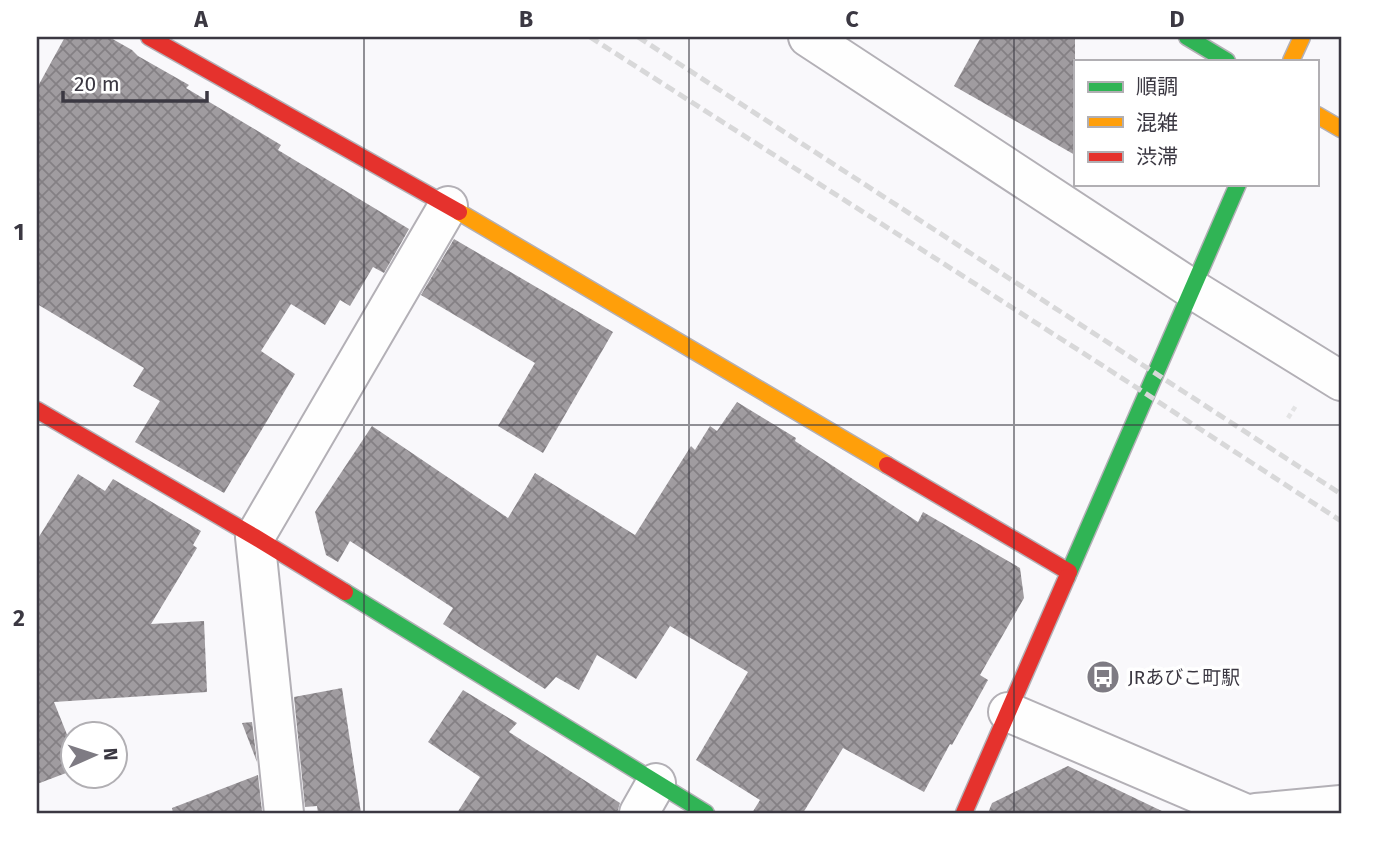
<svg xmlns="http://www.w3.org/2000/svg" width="1378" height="850" viewBox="0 0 1378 850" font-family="'Fira Sans','Noto Sans JP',sans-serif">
<defs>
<pattern id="building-cross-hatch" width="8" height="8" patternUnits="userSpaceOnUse" patternTransform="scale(1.75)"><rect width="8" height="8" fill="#a09ca0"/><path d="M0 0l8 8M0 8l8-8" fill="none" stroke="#848084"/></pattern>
</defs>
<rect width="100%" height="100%" fill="#f9f8fb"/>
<g fill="url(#building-cross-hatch)">
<path d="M65,37H109L132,50L138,56L189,85L186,88L281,145L278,150L409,229L384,273L373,267L350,306L340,300L325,325L291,304L261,351L295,374L224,493L135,442L160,401L133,386L144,368L37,304V88Z"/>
<path d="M981,37H1075V155L954,86Z"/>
<path d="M454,239L613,332L543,453L498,426L535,363L421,295Z"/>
<path d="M737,402L796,438L795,441L918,522L923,512L1020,568L1024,598L980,675L988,680L952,745L950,744L924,792L843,748L803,813H752L760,800L696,760L748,672L670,626L636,679L597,655L579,690L556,677L545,689L443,624L453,608L350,541L338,562L326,555L315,512L372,426L508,518L535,473L635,535L691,446L695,450L710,426L717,431Z"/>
<path d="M78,474L105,491L113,479L201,531L193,545L197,548L151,624L204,621L207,692L54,702L74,752V770L37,784V540Z"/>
<path d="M342,688L361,813H318L317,806L305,807L294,697Z"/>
<path d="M463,690L517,723L509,732L620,803L617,813H457L480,777L428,742Z"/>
<path d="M252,722L257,762L242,723Z"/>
<path d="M1068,766L1166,813H988L992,803Z"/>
<path d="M258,775L262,811L241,813H173L172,808Z"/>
</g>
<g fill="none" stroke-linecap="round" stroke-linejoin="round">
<defs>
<g id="street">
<path d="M808,37L1192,289L1341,381"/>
<path d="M1008,712L1244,813"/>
<path d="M284,813L255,537L448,206"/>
<path d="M639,813L656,783"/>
<path d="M1256,813L1341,805"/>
</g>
<g id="fast">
<path d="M1187,37L1227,61"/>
<path d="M1067,577L1238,184"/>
<path d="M345,592L706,813"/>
</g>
<g id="slow">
<path d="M1291,61L1302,37"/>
<path d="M1317,115L1341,129"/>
<path d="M459,212L887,465"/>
</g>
<g id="jam">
<path d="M149,37L459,212"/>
<path d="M37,410L255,537L345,592"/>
<path d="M887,465L1069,572"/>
<path d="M964,813L1067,577"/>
</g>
</defs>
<use href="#street" stroke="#b3b0b6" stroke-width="42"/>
<use href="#fast" stroke="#b3b0b6" stroke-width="19"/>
<use href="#slow" stroke="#b3b0b6" stroke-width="19"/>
<use href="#jam" stroke="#b3b0b6" stroke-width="19"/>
<path stroke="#e4e4e5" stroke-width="4.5" stroke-dasharray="5 3.5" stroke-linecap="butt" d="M1288,418L1297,404"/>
<use href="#street" stroke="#fefefe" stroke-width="38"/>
<use href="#fast" stroke="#30b455" stroke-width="16"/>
<use href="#slow" stroke="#ff9f0a" stroke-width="16"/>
<use href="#jam" stroke="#e5322d" stroke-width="16"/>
<g stroke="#d8d8d9" stroke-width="5" stroke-dasharray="10 5" stroke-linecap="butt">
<path d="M590,37L1108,369L1341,521"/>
<path d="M638,37L1341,494"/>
</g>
</g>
<path fill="none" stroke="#3b3842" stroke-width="2" stroke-opacity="0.55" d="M364,37V813M689,37V813M1014,37V813M37,425H1341"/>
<defs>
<symbol id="bus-disc" viewBox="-11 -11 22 22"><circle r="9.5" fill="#7e7b83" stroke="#fff"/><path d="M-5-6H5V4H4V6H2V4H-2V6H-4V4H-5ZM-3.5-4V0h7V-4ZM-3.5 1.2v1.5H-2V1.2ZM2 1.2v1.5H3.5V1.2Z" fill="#fff"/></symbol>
</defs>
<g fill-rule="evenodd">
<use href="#bus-disc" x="1084" y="658" width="38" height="38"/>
</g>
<g text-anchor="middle" stroke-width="7" stroke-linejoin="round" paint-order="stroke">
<g font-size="19" fill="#3b3842" stroke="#fff" text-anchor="start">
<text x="1128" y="684">JRあびこ町駅</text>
</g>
</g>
<rect width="1378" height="850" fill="none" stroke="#ffffff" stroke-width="77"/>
<rect x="1074" y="60" width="245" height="126" fill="#ffffff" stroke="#b1afb3" stroke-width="2"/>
<rect x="1088" y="82" width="35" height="10" fill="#30b455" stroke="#b1afb3" stroke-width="2"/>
<text x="1136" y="94" font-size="21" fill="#3b3842">順調</text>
<rect x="1088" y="117" width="35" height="10" fill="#ff9f0a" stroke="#b1afb3" stroke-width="2"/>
<text x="1136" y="130" font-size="21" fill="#3b3842">混雑</text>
<rect x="1088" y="152" width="35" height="10" fill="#e5322d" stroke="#b1afb3" stroke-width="2"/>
<text x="1136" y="164" font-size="21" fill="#3b3842">渋滞</text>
<g transform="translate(94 755) rotate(87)"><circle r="33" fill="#ffffff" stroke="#b1afb3" stroke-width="2"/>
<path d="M0-5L12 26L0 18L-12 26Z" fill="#7e7b83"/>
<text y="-10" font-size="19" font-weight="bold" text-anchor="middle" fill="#3b3842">N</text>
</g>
<path d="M63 91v10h144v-10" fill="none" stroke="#3b3842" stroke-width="3.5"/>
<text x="74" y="91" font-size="21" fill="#3b3842" stroke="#ffffff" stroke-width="5" paint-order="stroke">20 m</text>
<rect x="38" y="38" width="1302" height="774" fill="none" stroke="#3b3842" stroke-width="2.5"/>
<g font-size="23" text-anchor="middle" font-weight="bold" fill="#3b3842">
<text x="201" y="27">A</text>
<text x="526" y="27">B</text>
<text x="852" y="27">C</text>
<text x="1177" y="27">D</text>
<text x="19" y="240">1</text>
<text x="19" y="626">2</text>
</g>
</svg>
